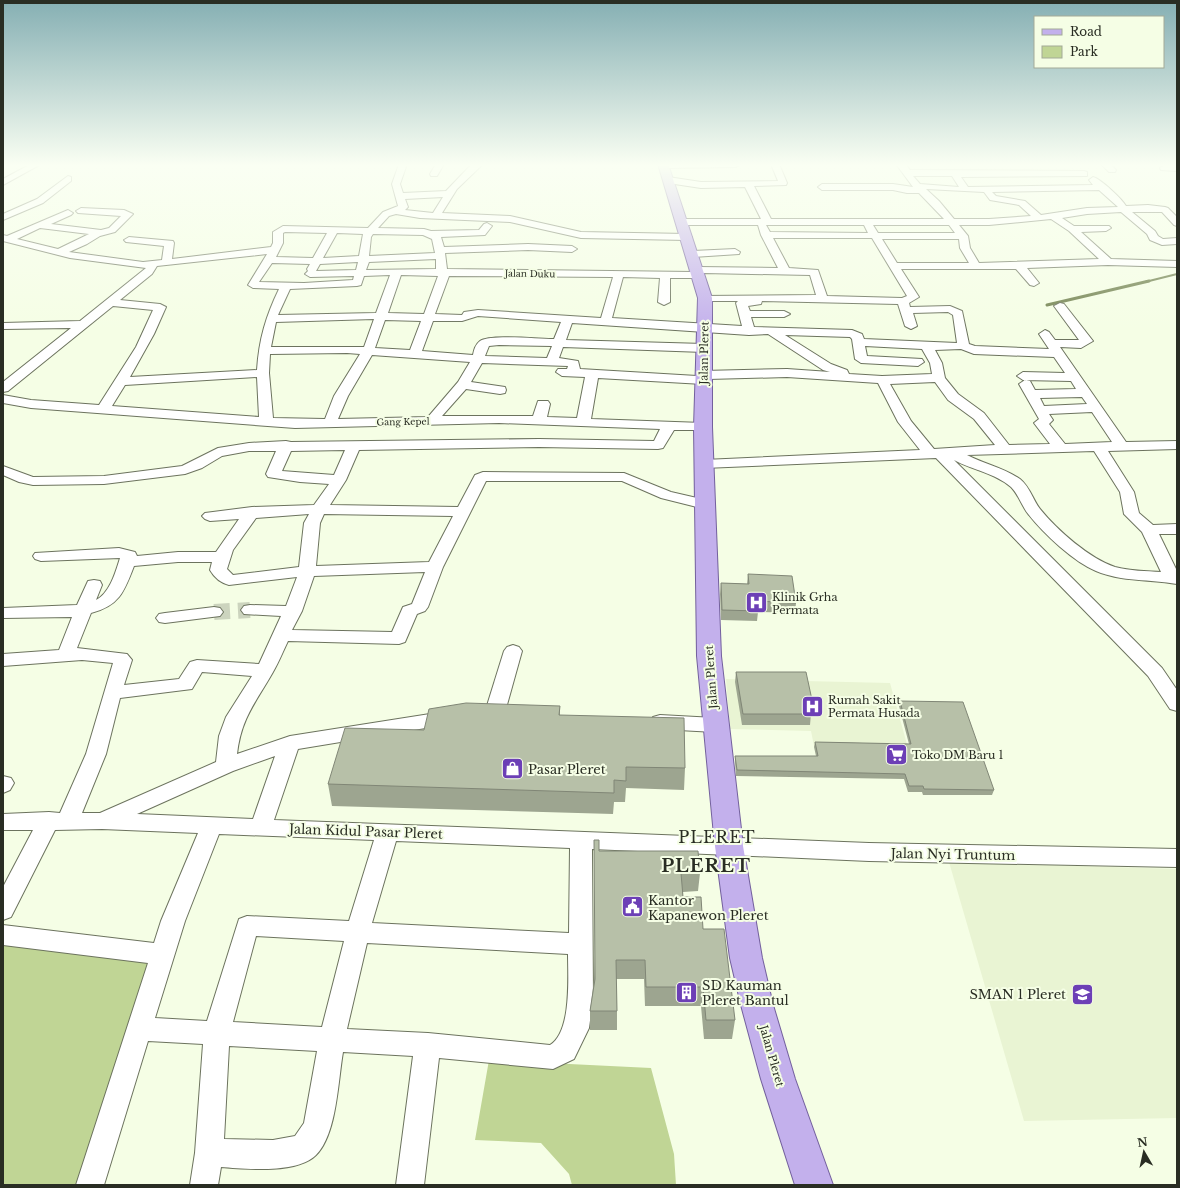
<svg xmlns="http://www.w3.org/2000/svg" width="1180" height="1188" viewBox="0 0 1180 1188" font-family="'Libre Baskerville',serif">
<rect width="100%" height="100%" fill="#f5fee5"/>
<g fill="#e9f4d3">
<path d="M726,679L890,683L908,748L814,746L811,731L730,729Z"/>
<path d="M949,862L1177,869V1118L1024,1121Z"/>
</g>
<g fill="#c0d595">
<path d="M3,944L149,963L77,1185H3Z"/>
<path d="M489,1060L651,1068L674,1154L676,1185H572L569,1174L541,1143L475,1140Z"/>
</g>
<g fill="none" stroke-linecap="round" stroke-linejoin="round">
<path stroke="#728250" stroke-width="2" d="M1145,282L1177,274"/>
<path stroke="#728250" stroke-width="3" d="M1047,305L1149,281"/>
<path stroke="#ccd4be" stroke-width="16" stroke-dasharray="16 8" stroke-linecap="butt" d="M214,612L250,610"/>
<defs>
<g id="minor">
<path d="M31,164H41L3,185V179Z"/>
<path d="M399,164H407L400,184L403,193L446,191L469,167L474,164H483L457,189L442,213L510,216L581,232L687,234L692,237L687,240L581,238L510,222L420,218L396,214L389,216L378,228L424,229L431,231L479,230L484,224L487,223L492,226L485,235L441,237L444,247L528,244L572,246L577,249L572,252L528,250L445,253L447,269L693,272V268L697,267L778,268L761,235L758,225H682L677,222L682,219H761L745,187L701,188L668,183L664,180L668,177L701,182L778,181L771,164H779L787,183L786,185L754,186L771,219H944L919,193H907L893,190H822L818,187L822,184H893L913,187L896,164H905L910,170L1084,171L1087,172V176L961,177L968,187L1093,185L1089,180L1093,177C1101,179 1122,199 1126,206L1148,205L1165,207L1168,208L1177,217V226L1174,225L1162,212H1132L1155,231L1158,236L1163,239L1177,238V244L1162,245L1150,240L1147,234L1121,212L1087,214L1062,218L1074,226H1109L1111,228L1106,231L1081,232L1111,259L1177,261V267L1108,265L1027,268L1039,283L1034,286L1030,285L1016,269H901L919,297L909,303L910,307L950,306L962,311L969,344L975,346L1049,349L1039,334L1045,330L1049,332L1055,340H1079L1054,306L1060,303L1064,304L1093,341L1081,348L1060,347L1126,442L1177,441V449L1108,451L1134,492L1139,513L1153,525L1177,524V534H1159L1177,571V584C1150,579 1122,582 1096,571C1074,562 1044,534 1029,515C1022,507 1019,495 1011,487C995,473 972,470 954,460L1162,668L1177,690V711L1170,709L1148,676L936,458L704,468L699,467L697,464L699,461L704,460L920,450L898,422L878,383L787,377L708,379L707,383L703,384L598,378L591,419L703,423L708,424L710,427L708,430H674L663,448L658,449L539,447L359,450L346,480L330,505L458,507L475,475L483,472L624,473L671,492L710,501L713,504L710,507L705,509L661,498L622,481H486L443,567L428,607L425,611L417,614L405,642L399,644L288,641C283,651 279,662 273,672C256,702 241,718 237,754L290,736L449,711L456,713L459,718L456,723L298,749L274,820L869,843L1177,849V867L869,861L592,849L593,998L589,1028L574,1059L553,1069L439,1058L424,1185H396L413,1056L343,1052C338,1080 337,1134 316,1155C297,1174 246,1169 221,1167L218,1185H190L195,1153L203,1044L148,1041L104,1185H76L148,963L3,945V925L154,943L161,921L198,833L102,829L55,830L11,917L3,920V887L33,830H3V814L49,812L60,813L86,754L113,663L82,660L3,666V654L59,650L72,617L3,618V608L77,605L88,581L94,580L100,581L102,585L96,600C110,593 116,571 120,558L41,561L35,559L33,556L35,553L119,548L135,552L137,556L178,552H216L239,519L210,521L205,519L202,516L205,513L252,507L314,505L329,484L300,482L268,477L266,474L276,451H249L222,456L202,468L185,474L104,484L33,485L19,482L3,475V466L33,477L104,476L182,466L218,448L249,443L286,441L291,442L539,439L654,441L660,429L499,423L295,428L31,408L3,403V395L31,400L99,405L136,347L153,310L113,306L8,391L3,392V382L71,328L3,329V323L80,321L146,268L70,258L3,241V235L7,236L68,210L73,213L71,215L51,224L101,230L109,228L121,216L78,213L76,211L81,208L124,210L133,214L115,232L100,236L87,244L69,252L143,262L162,260L164,246L126,242L124,240L129,237L173,241L174,243L172,259L271,247L273,243V232L283,226L368,228L383,212L398,206L392,184ZM913,176H952L959,187L920,184ZM926,189L984,192L990,200L1019,205L1031,216L989,219H954L939,201ZM1099,190L1118,207L1087,208L1041,215L1025,201L996,196L992,192ZM443,197L433,213L405,210L408,207L405,199ZM1051,219L1069,231L1099,259L979,263L970,248L968,236L959,225H989ZM766,225H864L868,233L770,232ZM873,225H949L955,233H878ZM40,228L89,234L58,249L17,239ZM285,232L327,233L313,258L276,257L283,243V233ZM337,233L363,234L359,256L323,258ZM373,234L423,235L432,239L435,253L369,256L371,237ZM773,238H872L907,296L902,298L827,296L818,270L789,268ZM882,239H959L960,248L969,263H897ZM267,254L248,285L253,288L279,289C266,316 259,339 257,370L130,377L154,334L166,307L160,304L120,300L152,274L157,266ZM436,259V269L366,270L369,262ZM358,262L356,270L316,271L320,264ZM272,263L310,264L307,269L308,271L305,274L310,277L354,276L353,280L304,283L259,282ZM703,273L810,275L816,295L701,296L699,298L705,301H738L736,303L742,326L612,318L623,277L660,278L658,302L664,305L670,302V278H699L703,277ZM390,275L376,313L278,315L290,289L357,286L361,285L364,276ZM401,275L438,276L424,314L388,313ZM449,276L613,277L601,318L478,310L464,312L462,315L435,314ZM762,301L898,304L905,326L911,329L917,326L913,313L948,312L953,315L957,343L864,339L862,334L852,330L754,327L751,317H784L790,314L784,311H750L748,306L761,304ZM478,316L561,322L554,339C540,339 490,334 480,341C475,345 474,350 473,355L422,351L433,321H462ZM374,319L364,347H271L276,322ZM385,320L421,321L410,350L375,348ZM572,323L749,335L768,334L823,370L830,372L787,369L703,371L699,372L697,376L580,369L578,361L559,358L563,347L704,352L710,348L704,344L566,340ZM785,335L850,337L852,339L855,359L861,363L918,366L924,362L922,359L867,356L865,346L922,349L930,363L932,374L882,376L849,374L847,370L831,364ZM499,345L552,346L547,358L485,356L489,346ZM961,349L974,354L1054,357L1065,373L1023,372L1017,376L1023,380L1071,381L1076,389L1035,390L1030,381L1025,380L1019,384L1039,419L1034,423L1050,444L1009,445L984,413L958,394L945,378L942,363L935,350ZM347,353L360,354L334,396L325,419L273,418L269,373L270,354ZM372,355L470,362L458,382L428,417L338,419L348,396ZM482,363L568,366L567,369H558L556,372L562,376L585,377L577,418L547,417L550,404L548,401H538L533,416H442L466,389L500,394L505,393L506,390L505,387L471,382ZM257,377L259,417L112,406L125,385ZM935,382L948,400L974,419L995,445L934,449L911,421L890,384ZM1082,397L1087,404L1044,406L1040,398ZM1092,412L1112,442L1065,444L1049,424L1053,420L1049,414ZM345,450L334,475L282,471L291,451ZM1094,451L1120,492L1124,514L1142,532L1161,572C1146,571 1130,571 1115,567C1090,559 1057,530 1040,509C1033,500 1030,487 1020,479C1004,468 984,464 967,455ZM309,514L304,523L299,567L233,575L227,569L233,550L256,518ZM324,514L453,516L429,562L316,566L320,523ZM178,562H212L210,570C214,577 221,583 229,585L297,577L286,606L250,605L244,606L241,610L244,614L281,616L259,664L197,660L190,662L179,679L124,685L132,660L127,654L77,648L91,613C119,606 124,592 134,566ZM425,572L412,604L403,607L392,632L292,630L302,611L314,576ZM202,672L252,676L226,717L219,736L216,762L100,813H82L106,754L120,698L192,689ZM275,756L253,819L137,814L233,771ZM219,834L374,840L349,921L247,916L239,919L207,1021L155,1018L185,921ZM396,841L570,848L569,933L372,923ZM256,936L344,941L322,1027L233,1022ZM367,943L568,954C568,976 572,1032 550,1045L428,1033L347,1029ZM229,1046L317,1051L304,1123L295,1136L273,1140L224,1139Z"/>
<path d="M436,164H444L437,176H431L430,174Z"/>
<path d="M660,164H740L736,167L663,168L660,167Z"/>
<path d="M1101,164H1110L1116,170L1115,172H1109Z"/>
<path d="M1164,165H1177V171L1161,170L1160,168Z"/>
<path d="M68,176L71,177V181L43,203L3,220V214L37,199Z"/>
<path d="M735,249L740,252L739,254L693,257L688,254L693,251Z"/>
<path d="M214,607L220,608L223,612L220,616L165,623L159,622L156,618L159,614L165,613Z"/>
<path d="M513,645L519,647L522,651L505,712L502,717L495,719L488,717L485,712L504,651L507,647Z"/>
<path d="M660,715L715,718L722,720L725,725L722,730L715,732L660,729L653,727L650,722L653,717Z"/>
<path d="M3,776L11,778L14,783L10,790L3,793Z"/>
</g>
<path id="major" d="M658,164H668L712,298V427L721,656L743,846L762,958L773,1005L795,1079L833,1185H795L761,1079L741,1005L730,958L715,846L697,656L694,427L698,298Z"/>
</defs>
<use href="#minor" stroke="#6c735e" stroke-width="2"/>
<use href="#major" stroke="#73609d" stroke-width="2"/>
<use href="#minor" fill="#fff" fill-rule="evenodd"/>
<use href="#major" fill="#c3b0ec" fill-rule="evenodd"/>
</g>
<g fill="#9da590">
<path d="M748,574L796,603L795,613L758,612L757,621L721,620L720,594L721,583L747,584Z"/>
<path d="M736,672L812,700L810,710L811,714L810,725H742L735,682Z"/>
<path d="M900,701L994,790L992,795H923L922,792H908L904,779L736,776L735,761V756H816L814,747L815,742L909,744L899,706Z"/>
<path d="M560,706V715L685,768L684,790L626,788L625,802H614L613,814L332,806L328,784Z"/>
<path d="M599,851L700,873L698,891L683,892V897L703,929L735,1020L732,1039H704L701,1006H645L644,979H616L617,1011V1030H590V1011L594,980Z"/>
</g>
<g fill="#b7c0a8" stroke="#808676">
<path d="M748,574L792,576L796,603L757,601L758,611L722,610L721,583L749,584Z"/>
<path d="M736,672H806L812,700H808L811,714H743Z"/>
<path d="M900,701L963,702L994,790L924,789L923,786H909L905,774L737,770L735,756H818L815,742L911,744Z"/>
<path d="M466,703L560,706L559,715L684,718L685,768L626,767V781L614,780V793L328,784L345,728L424,730L429,709Z"/>
<path d="M594,840H599V851H698L700,873H681L683,897H701L703,929H724L735,1020H706L703,987H646L645,960H616L617,1011H590L595,979Z"/>
</g>
<linearGradient id="sky" x2="0" y2="1"><stop stop-color="#85afb3"/><stop offset="0.5" stop-color="#fafff3"/><stop offset="1" stop-color="#fafff3" stop-opacity="0"/></linearGradient>
<rect width="1180" height="330" fill="url(#sky)"/>
<defs>
<symbol id="hospital-square" viewBox="-11 -11 22 22"><rect x="-9" y="-9" width="18" height="18" rx="4" fill="#6c3fb6" stroke="#f5fee5"/><path d="M-5-5h3v3.5h4V-5h3V5h-3V1.5h-4V5h-3Z" fill="#fff"/></symbol>
<symbol id="supermarket-square" viewBox="-11 -11 22 22"><rect x="-9" y="-9" width="18" height="18" rx="4" fill="#6c3fb6" stroke="#f5fee5"/><path d="M-6-5.5h2.5l.6 2H6L4.5 2H-2.5L-4.4-4H-6ZM-1.5 3.2a1.3 1.3 0 1 0 .1 0ZM3 3.2a1.3 1.3 0 1 0 .1 0Z" fill="#fff"/></symbol>
<symbol id="shop-square" viewBox="-11 -11 22 22"><rect x="-9" y="-9" width="18" height="18" rx="4" fill="#6c3fb6" stroke="#f5fee5"/><path d="M-5-2.5h2.3a2.7 3.5 0 0 1 5.4 0H5L5.5 6h-11ZM-1.5-2.5h3a1.5 2.3 0 0 0-3 0Z" fill="#fff"/></symbol>
<symbol id="civic-square" viewBox="-11 -11 22 22"><rect x="-9" y="-9" width="18" height="18" rx="4" fill="#6c3fb6" stroke="#f5fee5"/><path d="M-.6-6.5H3V-4.5H.6V-3L4-1V1h2V6H-6V1h2V-1L-.6-3ZM-1.2 2.5V6h2.4V2.5Z" fill="#fff"/></symbol>
<symbol id="building-square" viewBox="-11 -11 22 22"><rect x="-9" y="-9" width="18" height="18" rx="4" fill="#6c3fb6" stroke="#f5fee5"/><path d="M-4-6H4V6H1V3H-1V6H-4ZM-2.5-4.3h1.7v1.8h-1.7ZM.8-4.3h1.7v1.8H.8ZM-2.5-1h1.7V.8h-1.7ZM.8-1h1.7V.8H.8Z" fill="#fff"/></symbol>
<symbol id="school-square" viewBox="-11 -11 22 22"><rect x="-9" y="-9" width="18" height="18" rx="4" fill="#6c3fb6" stroke="#f5fee5"/><path d="M0-5L7-2L0 1L-7-2ZM-4 1L0 2.5L4 1V4Q0 6-4 4Z" fill="#fff"/></symbol>
</defs>
<g fill-rule="evenodd">
<use href="#hospital-square" x="744" y="590" width="25" height="25"/>
<use href="#hospital-square" x="800" y="694" width="25" height="25"/>
<use href="#supermarket-square" x="884" y="742" width="25" height="25"/>
<use href="#shop-square" x="500" y="756" width="25" height="25"/>
<use href="#civic-square" x="620" y="894" width="25" height="25"/>
<use href="#building-square" x="674" y="980" width="25" height="25"/>
<use href="#school-square" x="1070" y="982" width="25" height="25"/>
</g>
<g text-anchor="middle" stroke-width="4" stroke-linejoin="round" paint-order="stroke">
<g font-size="9" fill="#292d23" stroke="#f5fee5">
<text transform="translate(530 274) rotate(1)" y="3">Jalan Duku</text>
<text transform="translate(403 422) rotate(-1)" y="3">Gang Kepel</text>
</g>
<g font-size="11" fill="#292d23" stroke="#f5fee5">
<text transform="translate(704 353) rotate(-89)" y="4">Jalan Pleret</text>
<text transform="translate(711 677) rotate(-94)" y="4">Jalan Pleret</text>
<text transform="translate(772 1056) rotate(74)" y="4">Jalan Pleret</text>
</g>
<g font-size="11" fill="#292d23" stroke="#f5fee5" text-anchor="start">
<text x="772" y="601">Klinik Grha<tspan x="772" dy="13">Permata</tspan></text>
<text x="828" y="704">Rumah Sakit<tspan x="828" dy="13">Permata Husada</tspan></text>
<text x="912" y="759">Toko DM Baru 1</text>
</g>
<g font-size="13" fill="#292d23" stroke="#f5fee5" text-anchor="start">
<text x="528" y="774">Pasar Pleret</text>
<text x="648" y="905">Kantor<tspan x="648" dy="15">Kapanewon Pleret</tspan></text>
<text x="702" y="990">SD Kauman<tspan x="702" dy="15">Pleret Bantul</tspan></text>
<text x="1066" y="999" text-anchor="end">SMAN 1 Pleret</text>
</g>
<g font-size="13" fill="#292d23" stroke="#f5fee5">
<text transform="translate(366 831) rotate(2)" y="5">Jalan Kidul Pasar Pleret</text>
<text transform="translate(953 854) rotate(1)" y="5">Jalan Nyi Truntum</text>
</g>
<g font-size="16" letter-spacing="1" fill="#292d23" stroke="#f5fee5">
<text x="717" y="843">PLERET</text>
</g>
<g font-size="18" font-weight="bold" letter-spacing="1" fill="#292d23" stroke="#f5fee5">
<text x="706" y="872">PLERET</text>
</g>
</g>
<rect width="1180" height="1188" fill="none" stroke="#292d23" stroke-width="8"/>
<rect x="1034" y="16" width="130" height="52" fill="#f5fee5" stroke="#a3aa97"/>
<rect x="1042" y="29" width="20" height="6" fill="#c3b0ec" stroke="#a3aa97"/>
<text x="1070" y="36" font-size="12" fill="#292d23">Road</text>
<rect x="1042" y="46" width="20" height="12" fill="#c0d595" stroke="#a3aa97"/>
<text x="1070" y="56" font-size="12" fill="#292d23">Park</text>
<g transform="translate(1144 1152) rotate(351)" stroke="#f5fee5" stroke-width="3" paint-order="stroke">
<path d="M0-3L7 15L0 10L-7 15Z" fill="#292d23"/>
<text y="-6" font-size="11" font-weight="bold" text-anchor="middle" fill="#292d23">N</text>
</g>
</svg>
